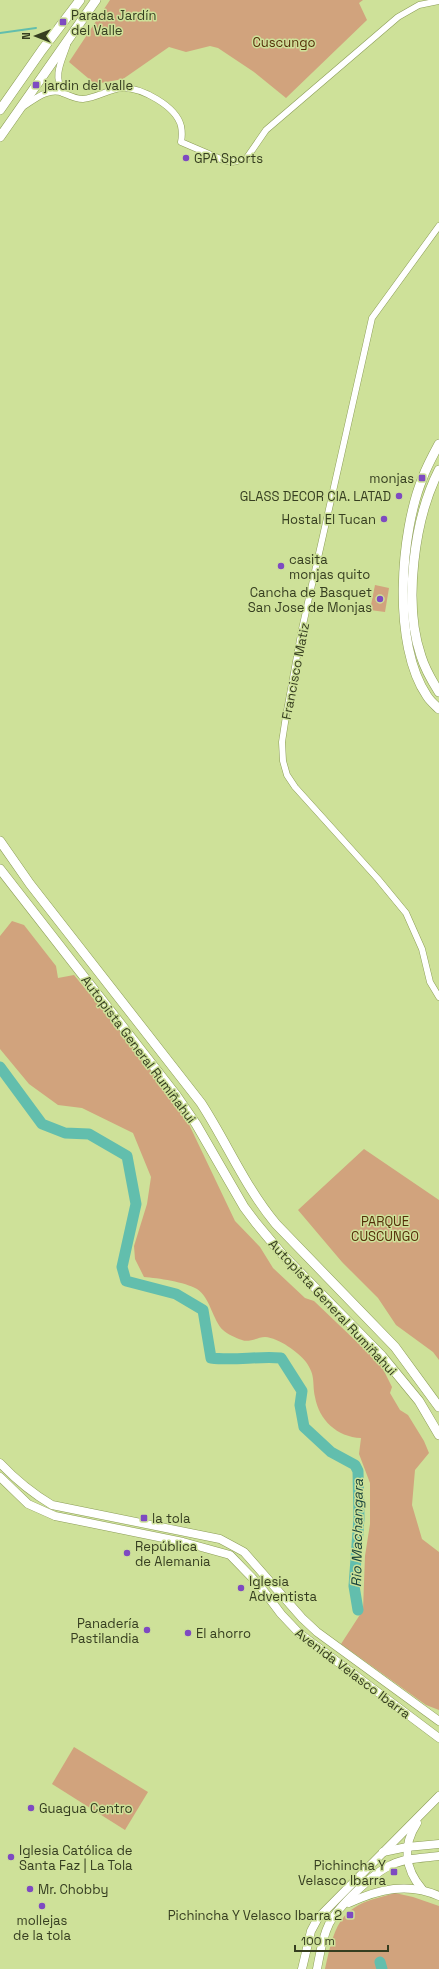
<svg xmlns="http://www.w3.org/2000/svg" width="439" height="1969" viewBox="0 0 439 1969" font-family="'Space Grotesk',sans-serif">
<rect width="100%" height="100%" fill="#cee199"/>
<g fill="#d1a37d">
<path d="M110,0H363L359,3L367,20L286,98L254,72L218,48L210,46L186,52L169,47L123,79L95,84L69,62Z"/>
<path d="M375,585L389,588L385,612L370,610Z"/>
<path d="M12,921L24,925L56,966L58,978L74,975L129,1042L185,1116L235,1221L260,1247L273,1268L305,1298L314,1301L381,1365L392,1387L390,1393L400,1410L408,1415L424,1441L429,1453L415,1470L412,1505L422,1539L439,1552V1710L426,1705L341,1644L363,1610L365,1556L370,1524V1483L359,1454L361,1438C337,1437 319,1420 315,1397C312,1382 316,1376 306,1362C298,1352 279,1338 265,1337C258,1337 249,1343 242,1340C236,1338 227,1334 223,1330C213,1321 210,1297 197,1289C185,1282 158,1278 144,1277L135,1259L134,1246L147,1204L151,1177L133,1133L82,1108L58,1105L29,1084L0,1049V936Z"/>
<path d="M364,1149L439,1200V1360L433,1352L396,1325L378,1298L342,1262L298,1210Z"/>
<path d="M74,1747L148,1792L125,1830L52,1784Z"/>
<path d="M395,1893L413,1897L439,1906V1969H325C330,1948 334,1920 354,1908C365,1900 382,1897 395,1893Z"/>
</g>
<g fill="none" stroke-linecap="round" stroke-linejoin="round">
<path stroke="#62bead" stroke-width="2" d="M0,33L36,28"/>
<g stroke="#62bead" stroke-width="11">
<path d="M0,1067L42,1124L65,1133L89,1134L127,1156L136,1204L122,1267L126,1281L176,1294L203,1310L211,1358C234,1361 257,1356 281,1358L302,1391L300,1405L304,1427L331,1452L355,1465L358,1471L359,1518L354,1586L358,1610"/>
<path d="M380,1962L382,1969"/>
</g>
<defs>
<g id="minor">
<path d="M63,93C53,75 61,63 67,45"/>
<path d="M24,106C35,99 49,87 63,93C70,96 75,99 83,99C97,98 109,89 122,88C141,87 176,106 181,126C182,131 182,137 181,142L223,160L232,162L246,159L266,130L398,17L419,5L439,1"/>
<path d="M439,226L372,318L302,629L286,716L282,742L283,761L287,775L295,787L378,879L406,913L422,949L430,982L439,997"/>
</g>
<g id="major">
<path d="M0,1463C16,1480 32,1493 52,1505L220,1539L244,1552L302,1618L317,1632L439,1721"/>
<path d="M0,1477L28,1504L55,1516L183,1542L230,1555L260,1586L281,1614L299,1633L439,1738"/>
<path d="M417,1823C402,1846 405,1869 422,1889"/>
<path d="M383,1852L407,1847L439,1844"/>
<path d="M349,1903C379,1889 408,1882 439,1896"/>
<path d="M302,1969L311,1931L318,1918L439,1796"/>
<path d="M317,1969C320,1954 322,1938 329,1924C338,1907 373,1873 391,1865C405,1858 423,1858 439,1856"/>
</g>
<g id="highway">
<path d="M0,110L42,50L80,0"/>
<path d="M0,137L96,0"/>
<path d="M439,444C433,455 427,466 423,477C400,532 392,645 427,696C430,701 435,705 439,709"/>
<path d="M439,470C414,519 403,604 421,656C425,669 432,681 439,692"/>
<path d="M0,841L30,884L201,1103C227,1143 245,1187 276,1224L395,1347L439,1407"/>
<path d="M0,869L176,1095L196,1124L244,1207L256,1223L281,1253L382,1356L419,1401L439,1435"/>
</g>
</defs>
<use href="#minor" stroke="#8c9d57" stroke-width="7"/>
<use href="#major" stroke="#8c9d57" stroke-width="9"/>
<use href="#highway" stroke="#8c9d57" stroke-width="10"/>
<use href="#minor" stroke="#fff" stroke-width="6"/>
<use href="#major" stroke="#fff" stroke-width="8"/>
<use href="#highway" stroke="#fff" stroke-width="9"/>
</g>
<g fill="#7e4ac1" stroke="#cee199" stroke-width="1.5">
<rect x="59" y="18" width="8" height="8" rx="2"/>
<rect x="32" y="81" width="8" height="8" rx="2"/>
<circle cx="186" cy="158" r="4"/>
<rect x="418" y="474" width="8" height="8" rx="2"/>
<circle cx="399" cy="496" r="4"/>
<circle cx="384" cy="519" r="4"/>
<circle cx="281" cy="566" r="4"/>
<circle cx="380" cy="599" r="4"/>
<rect x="140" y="1514" width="8" height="8" rx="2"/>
<circle cx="127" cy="1553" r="4"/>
<circle cx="241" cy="1588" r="4"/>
<circle cx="147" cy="1630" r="4"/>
<circle cx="188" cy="1633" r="4"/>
<circle cx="31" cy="1808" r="4"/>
<circle cx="11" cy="1857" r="4"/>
<rect x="390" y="1868" width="8" height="8" rx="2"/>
<circle cx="30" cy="1889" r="4"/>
<circle cx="42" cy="1906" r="4"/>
<rect x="346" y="1911" width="8" height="8" rx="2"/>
</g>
<g text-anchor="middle" stroke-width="3" stroke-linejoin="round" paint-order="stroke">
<g font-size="13" fill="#363e20" stroke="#cee199" text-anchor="start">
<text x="71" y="20">Parada Jardín<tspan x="71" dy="15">del Valle</tspan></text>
<text x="44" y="90">jardin del valle</text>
<text x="194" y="163">GPA Sports</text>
<text x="414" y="483" text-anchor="end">monjas</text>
<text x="391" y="501" text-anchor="end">GLASS DECOR CIA. LATAD</text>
<text x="376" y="524" text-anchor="end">Hostal El Tucan</text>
<text x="289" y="564">casita<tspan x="289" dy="15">monjas quito</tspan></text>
<text x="372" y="597" text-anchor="end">Cancha de Basquet<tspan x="372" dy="15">San Jose de Monjas</tspan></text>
<text x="152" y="1523">la tola</text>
<text x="135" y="1551">República<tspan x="135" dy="15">de Alemania</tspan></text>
<text x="249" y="1586">Iglesia<tspan x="249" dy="15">Adventista</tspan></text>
<text x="139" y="1628" text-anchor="end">Panadería<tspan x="139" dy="15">Pastilandia</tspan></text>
<text x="196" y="1638">El ahorro</text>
<text x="39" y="1813">Guagua Centro</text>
<text x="19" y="1855">Iglesia Católica de<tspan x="19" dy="15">Santa Faz | La Tola</tspan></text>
<text x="386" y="1870" text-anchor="end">Pichincha Y<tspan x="386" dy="15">Velasco Ibarra</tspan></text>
<text x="38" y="1894">Mr. Chobby</text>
<text x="342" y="1920" text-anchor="end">Pichincha Y Velasco Ibarra 2</text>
<text x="42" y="1925" text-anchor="middle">mollejas<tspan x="42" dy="15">de la tola</tspan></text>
</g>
<g font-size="13" fill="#542e08" stroke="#cee199">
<text x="284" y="47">Cuscungo</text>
<text x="385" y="1226">PARQUE<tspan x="385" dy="15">CUSCUNGO</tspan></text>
</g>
<g font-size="13" fill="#363e20" stroke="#cee199">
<text transform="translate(295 671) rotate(-79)" y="5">Francisco Matiz</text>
<text transform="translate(139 1049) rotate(53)" y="5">Autopista General Rumiñahui</text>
<text transform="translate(333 1307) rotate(47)" y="5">Autopista General Rumiñahui</text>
<text transform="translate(353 1673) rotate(37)" y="5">Avenida Velasco Ibarra</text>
</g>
<g font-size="14" font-style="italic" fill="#1a453d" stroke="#cee199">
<text transform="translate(357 1533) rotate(-89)" y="5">Rio Machangara</text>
</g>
</g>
<g transform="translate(36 36) rotate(270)" stroke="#cee199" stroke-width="3" paint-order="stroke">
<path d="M0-3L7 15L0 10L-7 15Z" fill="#363e20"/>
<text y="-6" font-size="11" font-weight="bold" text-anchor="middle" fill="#363e20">N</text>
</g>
<path d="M295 1945v6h93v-6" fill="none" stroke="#363e20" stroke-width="2"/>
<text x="301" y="1945" font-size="12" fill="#363e20" stroke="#cee199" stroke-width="3" paint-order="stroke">100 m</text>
</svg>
